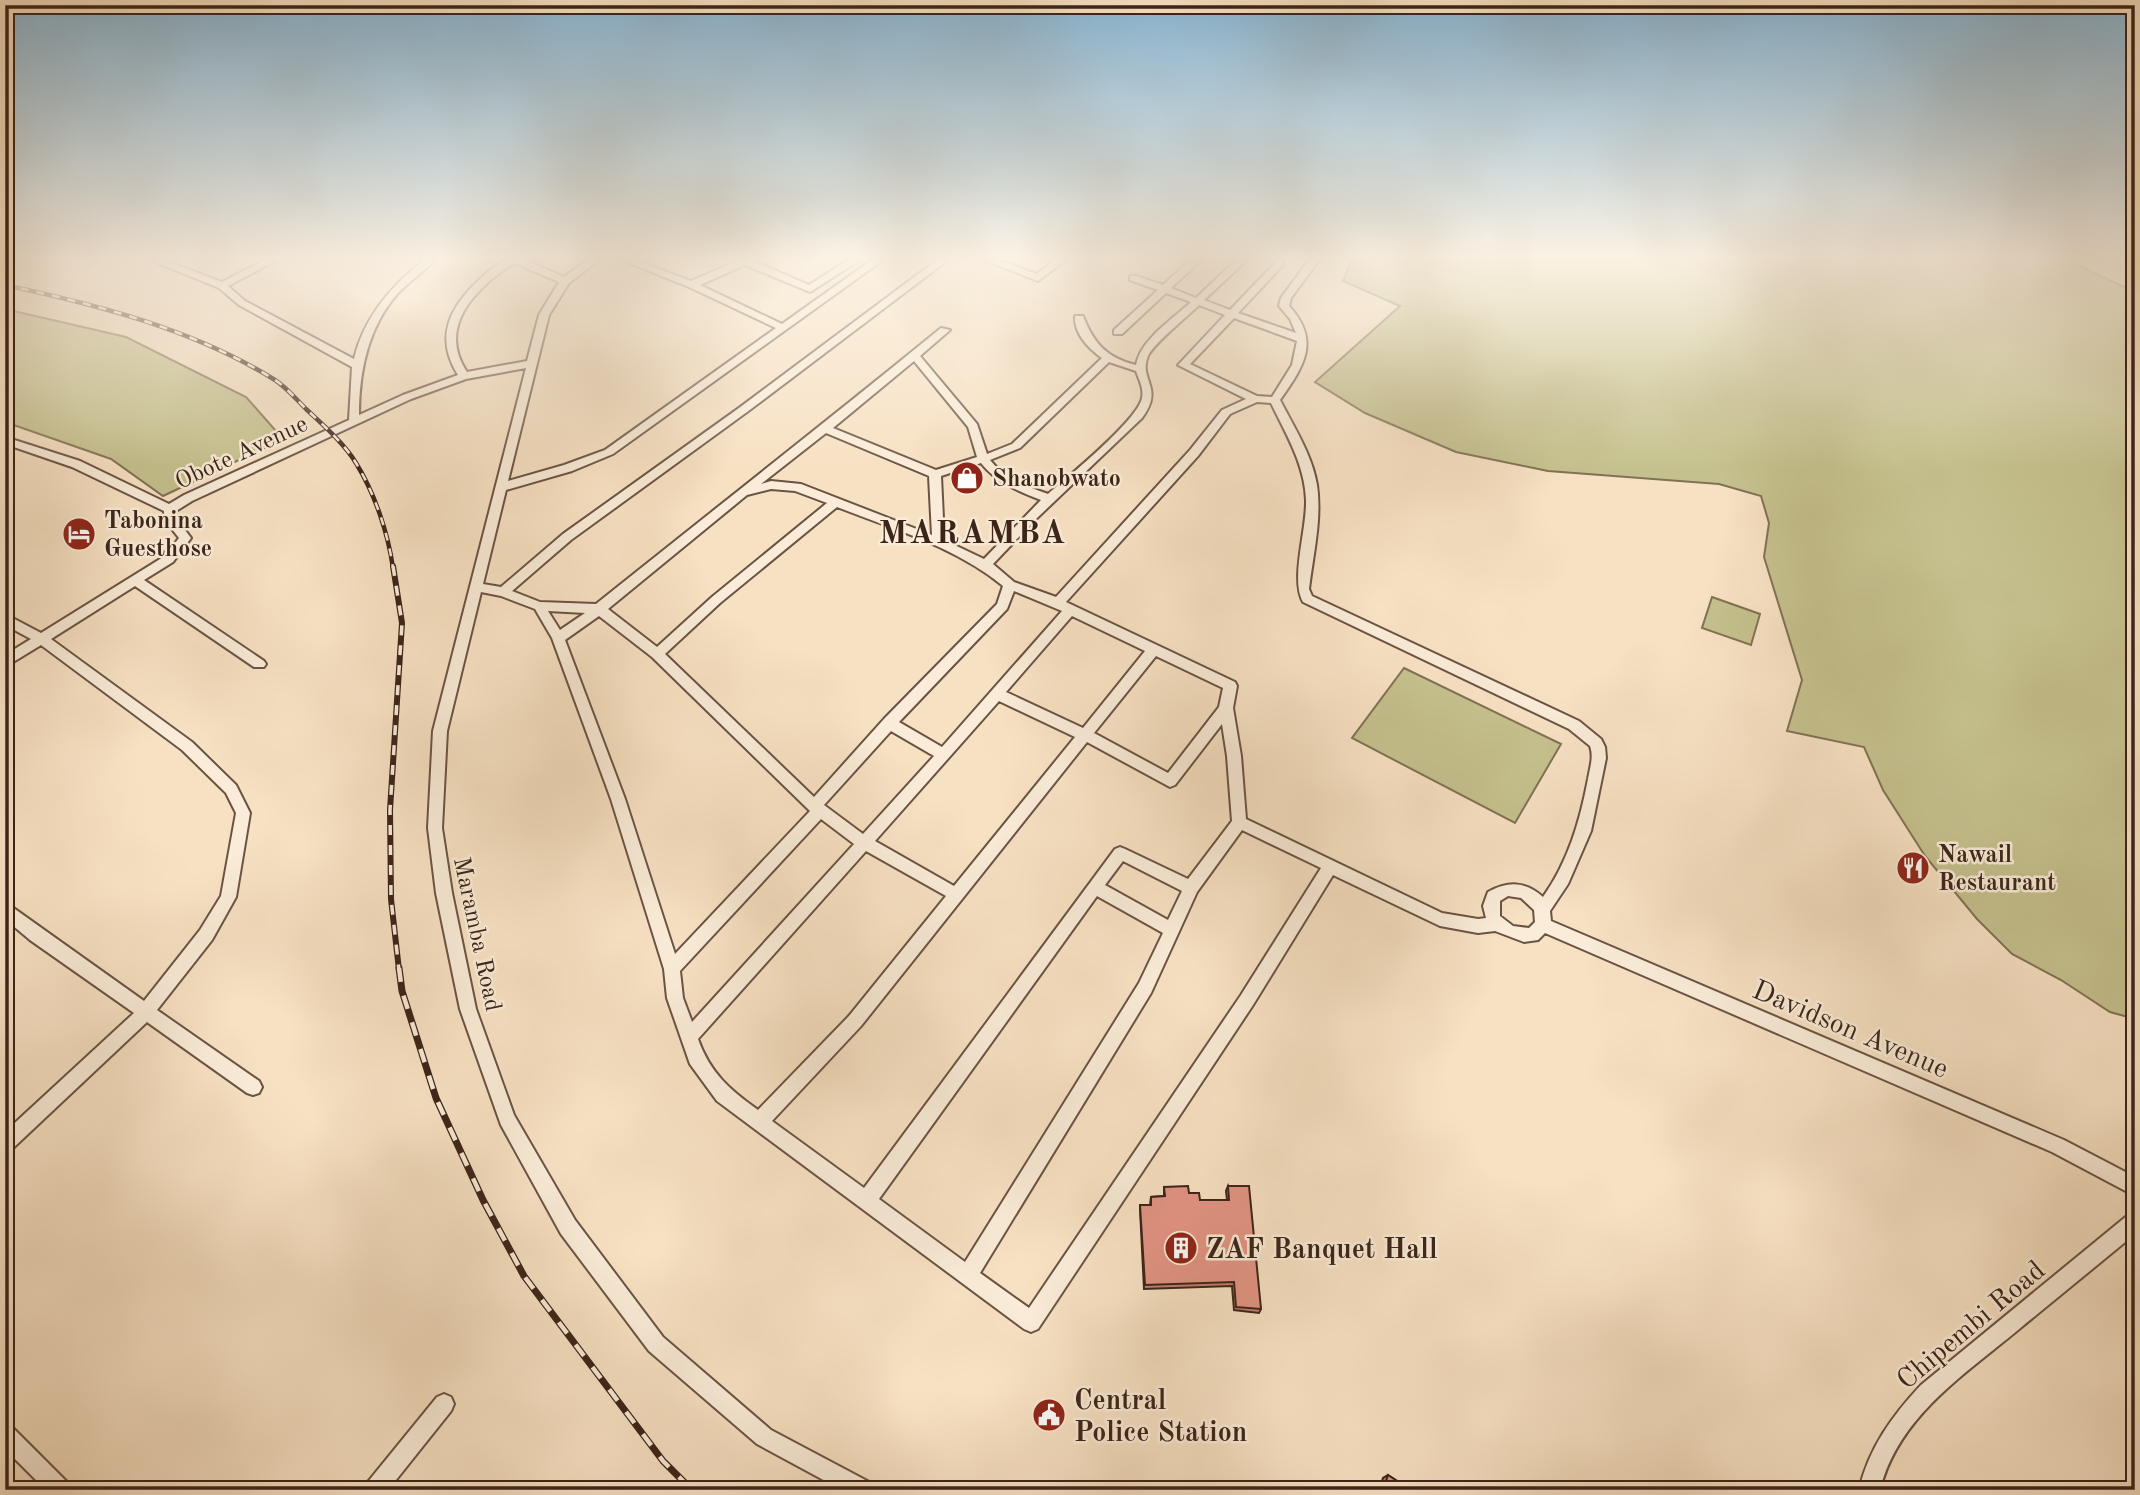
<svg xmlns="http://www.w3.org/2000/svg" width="2140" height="1495" viewBox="0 0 2140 1495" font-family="'Old Standard TT',serif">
<rect width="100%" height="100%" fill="#f7e1c3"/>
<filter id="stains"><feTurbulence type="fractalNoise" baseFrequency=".00286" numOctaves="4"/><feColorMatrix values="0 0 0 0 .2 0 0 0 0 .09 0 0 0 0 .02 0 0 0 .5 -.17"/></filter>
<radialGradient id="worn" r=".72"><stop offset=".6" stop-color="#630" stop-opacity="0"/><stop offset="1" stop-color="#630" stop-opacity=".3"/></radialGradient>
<g fill="#c5c18e" stroke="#807254" stroke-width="2">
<path d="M1352,260H2067L2135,292V1019L2110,1012L2061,980L2012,954L1977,919L1925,856L1883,790L1864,747L1787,731L1802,680L1764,557L1769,523L1761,496L1719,484L1548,471L1456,452L1365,413L1315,382L1400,306L1343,281Z"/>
<path d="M5,309L126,337L246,397L283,439L163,496L111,459L5,422Z"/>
<path d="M1712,597L1760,614L1751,645L1702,628Z"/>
<path d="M1404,668L1561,744L1515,823L1352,738Z"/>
</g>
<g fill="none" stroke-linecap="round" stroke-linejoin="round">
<defs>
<g id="minor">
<path d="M150,260H164L222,282L265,260H277L228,286L245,301L354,359C364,317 391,286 424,260H435C423,272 410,281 398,293C368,327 359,371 359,415L403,395L458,375C434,337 450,307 480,279C487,273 498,262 507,260C525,256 548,271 564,277L588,260H599L569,283L549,315L508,481L564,465L605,450L776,328L689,287L621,260H635L691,281L739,260H751L809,285L848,260H860L810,292L745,265L700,285L782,324L872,260H883L613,454L572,471L506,490L483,584L501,587L563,534L739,408L937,260H948L747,412L571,540L512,591L540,602L596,604C711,512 827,421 941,328L950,330L920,356L977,424L987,454L1012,444L1102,358C1088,348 1074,333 1075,316H1083C1093,342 1106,358 1136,365C1141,339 1172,320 1191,302L1166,293L1122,334H1114V330L1158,290L1130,280V276H1136L1163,285L1190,260H1201L1171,288L1196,298L1236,260H1247L1204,300L1230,310L1277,261H1283V265L1238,313L1296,333L1290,319L1279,306L1281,298L1309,260H1319L1291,298L1289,306C1321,341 1304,366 1280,400C1294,427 1312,455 1317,485C1322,520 1313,555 1309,589L1312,596L1579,721L1601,739L1605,747L1606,758L1591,831L1568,884L1550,911L1551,921L2064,1140L2135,1177V1196L2052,1152L1545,933L1538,940L1524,942L1495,931L1478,933L1440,926L1333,875L1253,1005L1038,1329L1031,1332L1024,1329L717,1101L690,1064L667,998L664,969L611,799L552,638L535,609L501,596L481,592L447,731L442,828L452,893L476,1009L514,1115L575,1220L663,1337L771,1430L871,1483L874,1490H842L757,1444L649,1351L561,1234L501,1125L460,1009L436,893L428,828L433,731L526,368L466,379L411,399L192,501L176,511V518L191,538L173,562L144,580L264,661L266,664L264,667H254L135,586L51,639L192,742L236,785L250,813L236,897L212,940L157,1010L259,1081L262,1087L259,1093L253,1095L247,1093L147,1022L11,1150L5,1153V1132L134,1013L30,940L5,919V902L144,1001L200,930L221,896L236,813L226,793L182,750L41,645L5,667V655L31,639L5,625V614L41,633L165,556L179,538L164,519V511L72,467L5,444V437L80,461L169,504L184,495L349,420L352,367L239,305L219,288ZM514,263L559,282L539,315L527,361L467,372C436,326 477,287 514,263ZM1199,305L1225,315L1178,365L1246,399L1222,410L1190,450L1056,597L1014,582L993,564L1037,518L1142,418C1165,387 1138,380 1148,356C1153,344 1188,316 1199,305ZM1234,318L1297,341L1292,365L1272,397L1257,396L1190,364ZM914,361L968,427L977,457L936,470L833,428ZM1109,362L1136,371C1139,380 1144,388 1142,398C1138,420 1068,477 1048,494C1026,486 1005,479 990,460L1020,448ZM1257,402L1271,403C1286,434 1305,465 1306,500C1307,529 1290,579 1303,602L1569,729L1590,746C1594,757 1590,767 1588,779C1580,821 1568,862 1543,897C1525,881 1508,881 1488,892L1483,906L1486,918L1478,919L1442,913L1246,819L1241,756L1233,708L1237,686L1235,682L1066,602L1198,456L1230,414ZM826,433L929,476L932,535L801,484L771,481L761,484ZM981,463C997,483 1018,491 1041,500L984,559L944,540L941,476ZM771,489L795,491L827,503L712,597L657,647L608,609L747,495ZM837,507C893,529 956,547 1003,586L997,604L884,719L814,797L665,654L720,603ZM1014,591L1062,611L942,747L899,722L1007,609ZM548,611L585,613L560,630ZM599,616L652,657L810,811L675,954L625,799L565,640ZM1072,616L1145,651L1083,728L1006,692ZM1156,656L1223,688L1219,707L1168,773L1094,733ZM999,701L1075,737L954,886L875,841ZM1222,724L1227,756L1232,821L1188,879L1125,849L1120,847L1115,849L864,1188L772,1121L861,1026L1087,742L1170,787L1175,785ZM891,731L934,756L863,834L824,805ZM821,819L854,844L692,1022L683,998L680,971ZM1242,830L1321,868L1241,995L1029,1308L980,1273L1151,993L1197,892ZM866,851L946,896L849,1016L758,1110C730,1090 710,1073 698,1039ZM1123,861L1182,891L1168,920L1105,885ZM1097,896L1163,933L1139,983L965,1262L879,1199ZM1508,896L1521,898L1534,910L1535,922L1529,928L1513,926L1500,916V901Z"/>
<path d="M984,260H998L1037,274L1055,260H1066L1038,281Z"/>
<path d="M2135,1213V1234C2096,1266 2057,1298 2018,1330C1964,1375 1898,1417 1880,1490H1859C1869,1448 1892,1416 1921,1385L2128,1215Z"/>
<path d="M444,1394L451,1397L454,1404L451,1411L388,1490H364L367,1483L437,1397Z"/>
<path d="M5,1424L12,1427L68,1483L71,1490H46L5,1449Z"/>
</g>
</defs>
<use href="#minor" stroke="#6b5344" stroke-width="4"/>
<use href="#minor" fill="#faecd8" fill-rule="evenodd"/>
<defs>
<path id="rail-far2" d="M5,285C98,305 193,329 275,380C286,387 296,399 306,409C323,425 344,443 356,463C375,494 388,533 393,568"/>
<path id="rail-far1" d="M393,566L402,623L390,810L391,899L399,970"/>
<path id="rail" d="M399,968L402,991L436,1098L483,1200L524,1276L663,1461L692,1490"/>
</defs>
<use href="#rail-far2" stroke="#3c2419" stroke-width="4.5"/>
<use href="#rail-far1" stroke="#3c2419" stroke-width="6"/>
<use href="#rail" stroke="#3c2419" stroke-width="7"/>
<use href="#rail-far2" stroke="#faecd8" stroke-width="2.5" stroke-dasharray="8" stroke-linecap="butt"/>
<use href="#rail-far1" stroke="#faecd8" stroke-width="3.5" stroke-dasharray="10" stroke-linecap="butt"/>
<use href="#rail" stroke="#faecd8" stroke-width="4.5" stroke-dasharray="14" stroke-linecap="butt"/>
</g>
<g fill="#c27f71" stroke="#3c2419" stroke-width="2">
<path d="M1228,1186L1261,1309L1259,1313L1234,1310L1232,1286L1144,1289L1140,1209V1205H1150L1151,1197L1164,1196V1187L1189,1193L1200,1200H1227L1226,1191Z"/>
<path d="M1388,1475L1411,1490H1379L1383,1478Z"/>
</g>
<g fill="#e29483" stroke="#3c2419" stroke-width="2">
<path d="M1188,1186L1189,1193H1199L1200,1200H1229L1228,1186H1249L1261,1309L1236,1307L1234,1282L1145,1285L1140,1205H1151V1197L1165,1196L1164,1187Z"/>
<path d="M1388,1475L1411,1490H1383Z"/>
</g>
<linearGradient id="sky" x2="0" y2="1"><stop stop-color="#8ab7d5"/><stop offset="0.55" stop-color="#fbf2e4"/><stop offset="1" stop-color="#fbf2e4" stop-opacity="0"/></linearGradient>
<rect width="2140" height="469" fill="url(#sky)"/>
<defs>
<symbol id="shop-disc" viewBox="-11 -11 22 22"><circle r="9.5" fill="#8f2418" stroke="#faecd8"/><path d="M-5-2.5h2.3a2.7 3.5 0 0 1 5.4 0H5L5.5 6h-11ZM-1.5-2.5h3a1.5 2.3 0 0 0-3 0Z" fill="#fff"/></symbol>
<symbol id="hotel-disc" viewBox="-11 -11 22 22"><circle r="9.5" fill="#8f2418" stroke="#faecd8"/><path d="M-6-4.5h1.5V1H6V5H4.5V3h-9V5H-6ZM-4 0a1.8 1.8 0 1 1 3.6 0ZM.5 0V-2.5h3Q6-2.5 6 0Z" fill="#fff"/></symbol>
<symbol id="restaurant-disc" viewBox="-11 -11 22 22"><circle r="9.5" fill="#8f2418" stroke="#faecd8"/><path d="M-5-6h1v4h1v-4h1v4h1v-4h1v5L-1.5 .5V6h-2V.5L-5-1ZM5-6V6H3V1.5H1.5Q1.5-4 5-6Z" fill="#fff"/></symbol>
<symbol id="building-disc" viewBox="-11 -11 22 22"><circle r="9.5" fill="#8f2418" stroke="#faecd8"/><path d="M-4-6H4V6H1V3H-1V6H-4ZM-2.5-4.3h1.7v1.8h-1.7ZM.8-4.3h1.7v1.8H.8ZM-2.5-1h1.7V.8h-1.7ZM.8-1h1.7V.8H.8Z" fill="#fff"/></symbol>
<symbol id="civic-disc" viewBox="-11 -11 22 22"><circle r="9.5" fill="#8f2418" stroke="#faecd8"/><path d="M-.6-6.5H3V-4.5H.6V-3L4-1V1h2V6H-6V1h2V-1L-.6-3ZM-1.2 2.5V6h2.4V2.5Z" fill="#fff"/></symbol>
</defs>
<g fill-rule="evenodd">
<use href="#shop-disc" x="948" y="459" width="38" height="38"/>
<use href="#hotel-disc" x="60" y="515" width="38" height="38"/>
<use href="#restaurant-disc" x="1894" y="849" width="38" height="38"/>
<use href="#building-disc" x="1162" y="1229" width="38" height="38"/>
<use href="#civic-disc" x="1030" y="1396" width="38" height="38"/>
</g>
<g text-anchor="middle" stroke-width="5" stroke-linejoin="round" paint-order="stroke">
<g font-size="24" fill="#3c2419" stroke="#faecd8">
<text transform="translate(241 452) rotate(-25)" y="8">Obote Avenue</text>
<text transform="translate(478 934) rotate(78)" y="8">Maramba Road</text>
</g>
<g font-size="24" font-weight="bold" fill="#3c2419" stroke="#faecd8" text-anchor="start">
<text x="992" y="486">Shanobwato</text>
<text x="104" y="528">Tabonina<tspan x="104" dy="28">Guesthose</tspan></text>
<text x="1938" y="862">Nawail<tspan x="1938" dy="28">Restaurant</tspan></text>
</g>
<g font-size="28" fill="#3c2419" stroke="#faecd8">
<text transform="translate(1851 1028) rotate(23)" y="10">Davidson Avenue</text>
<text transform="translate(1970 1324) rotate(-40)" y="10">Chipembi Road</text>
</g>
<g font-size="28" font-weight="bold" fill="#3c2419" stroke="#faecd8" text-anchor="start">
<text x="1206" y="1258">ZAF Banquet Hall</text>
<text x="1074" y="1409">Central<tspan x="1074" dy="32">Police Station</tspan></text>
</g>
<g font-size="32" font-weight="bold" letter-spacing="2" fill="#3c2419" stroke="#faecd8">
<text x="973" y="543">MARAMBA</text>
</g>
</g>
<rect width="2140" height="1495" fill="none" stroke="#f7e1c3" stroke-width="28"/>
<rect x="7" y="7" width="2126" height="1481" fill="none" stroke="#3c2419" stroke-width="3.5"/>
<rect x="14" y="14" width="2112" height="1467" fill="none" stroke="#3c2419" stroke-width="2"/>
<rect width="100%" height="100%" filter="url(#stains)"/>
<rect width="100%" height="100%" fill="url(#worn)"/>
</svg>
